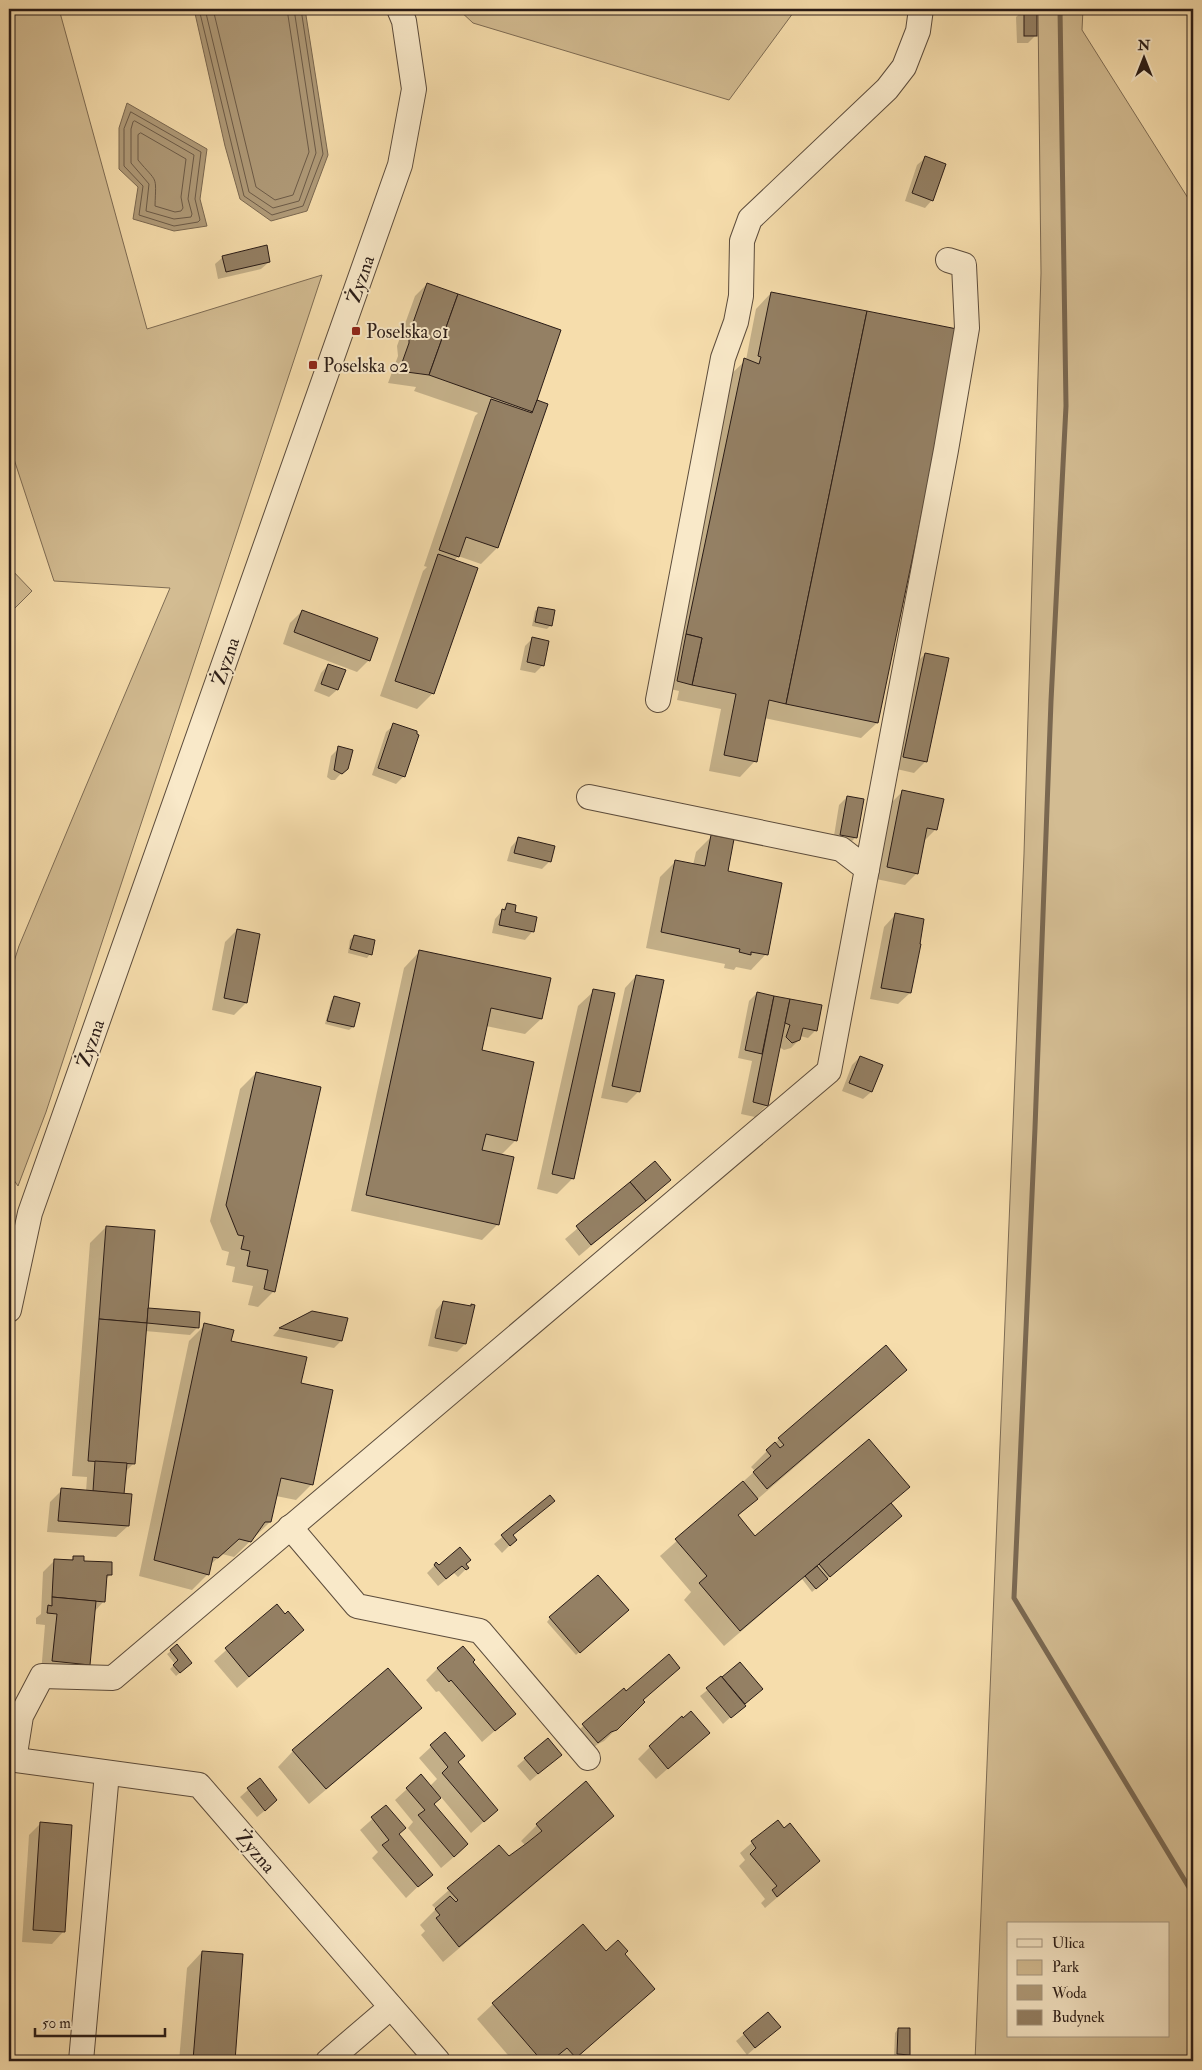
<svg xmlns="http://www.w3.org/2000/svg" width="1202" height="2070" viewBox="0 0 1202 2070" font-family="'IM FELL Double Pica',serif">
<rect width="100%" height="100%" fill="#f6ddac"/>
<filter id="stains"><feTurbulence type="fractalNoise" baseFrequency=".004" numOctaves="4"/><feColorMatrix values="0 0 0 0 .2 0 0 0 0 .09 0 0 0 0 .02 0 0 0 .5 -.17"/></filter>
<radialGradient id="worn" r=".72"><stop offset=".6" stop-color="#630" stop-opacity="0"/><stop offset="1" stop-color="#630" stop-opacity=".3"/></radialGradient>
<g fill="#d3bc92" stroke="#7e6c54" fill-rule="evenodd">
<path d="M9,9H59L147,329L322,275L46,1112L18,1186L9,1173V977L19,946L86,786L170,588L54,581L9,444Z"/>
<path d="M458,9H796L729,100L473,23Z"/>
<path d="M1038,9H1083L1082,30L1193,206V2061H975L1024,854L1041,273ZM1008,1924H1168V2036H1008Z"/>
<path d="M9,567L32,591L9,614Z"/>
</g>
<g fill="#b09b79" stroke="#7a6851">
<path d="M194,9H305L328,155L307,211L271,221L240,199L225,146Z"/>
<path d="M127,103L207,149L200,199L207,226L174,231L133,219L138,187L119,169V128Z"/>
</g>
<g fill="#0003">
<path d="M1024,10L1036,35L1028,43H1017L1016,17Z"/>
<path d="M925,158L932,200L925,208L905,201L917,165Z"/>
<path d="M223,257L269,262L261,269L218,279L215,264Z"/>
<path d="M427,284L535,401L546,405L497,548L481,564L458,556L454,561L433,693L417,709L380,696L423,571L427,567L424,566L475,416L478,413L414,391L416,387L388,383L398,356L397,346L415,296Z"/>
<path d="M771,293L945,396L877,723L861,738L764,718L755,761L740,777L709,771L721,709L677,700L679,691L670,689L729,376L746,360L756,309Z"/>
<path d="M539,608L551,625L547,629L532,626L535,611Z"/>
<path d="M302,611L369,660L357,672L283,644L290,623Z"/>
<path d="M532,639L543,665L535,673L520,670L525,646Z"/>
<path d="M925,654L926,761L914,773L892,768L913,666Z"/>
<path d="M328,665L337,690L329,697L314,691L321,673Z"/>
<path d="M394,725L404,776L396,784L372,775L386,732Z"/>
<path d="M339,748L347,767L335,780H331L327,777L331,756Z"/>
<path d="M903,791L936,829L924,841L917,873L905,885L876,879L891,803Z"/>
<path d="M847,797L856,837L848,845L833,842L839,805Z"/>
<path d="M712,836L766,954L751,970L736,967L734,970L724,968L725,964L646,948L660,877L676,861L693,865L696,852Z"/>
<path d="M518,839L550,861L542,869L507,861L511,847Z"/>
<path d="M507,905L513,913L535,918L532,932L525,940L492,933L495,919Z"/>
<path d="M895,915L910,993L898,1004L870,999L884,927Z"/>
<path d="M237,930L246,1003L234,1015L212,1010L225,942Z"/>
<path d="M354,936L370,954L367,958L348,953L350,940Z"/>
<path d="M419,952L541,1019L525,1034L486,1026L480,1051L516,1140L500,1156L498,1224L482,1240L351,1211L404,968Z"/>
<path d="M636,976L639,1091L627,1103L601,1098L625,988Z"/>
<path d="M594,991L573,1178L557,1194L537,1189L578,1006Z"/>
<path d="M757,993L821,1006L816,1030L808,1038L800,1036L799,1040L791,1048L784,1050L779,1047L767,1105L755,1117L741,1114L752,1061L738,1058L749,1001Z"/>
<path d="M334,998L359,1004L353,1027L349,1030L325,1024L331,1001Z"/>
<path d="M860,1057L881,1066L871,1092L863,1099L842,1091L852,1065Z"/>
<path d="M256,1073L274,1291L258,1307L248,1305L253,1286L232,1282L235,1267L226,1265L229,1252L222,1250L210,1221L240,1089Z"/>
<path d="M655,1163L637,1207L579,1256L565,1239Z"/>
<path d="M106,1227L147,1309L198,1327L190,1335L145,1331L134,1463L125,1472L123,1495L128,1526L116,1537L47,1532L50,1502L62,1490L86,1492L87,1477L72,1476L90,1243Z"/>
<path d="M443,1302L470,1308L473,1306L465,1344L457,1352L428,1346L436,1310Z"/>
<path d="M312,1312L341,1341L334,1348L273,1336L279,1329Z"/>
<path d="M205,1325L300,1384L312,1484L296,1500L276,1496L270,1522L234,1557L222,1554L210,1565L208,1574L192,1590L139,1576L189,1341Z"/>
<path d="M905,1370L890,1385L738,1516L755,1537L908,1487L890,1504L888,1527L812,1592L802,1579L724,1646L684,1600L691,1592L660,1556L755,1471L751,1467L779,1439Z"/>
<path d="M550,1497L545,1508L512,1536L515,1540L502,1553L494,1544Z"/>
<path d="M74,1557L110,1575L106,1579L104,1601L94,1612L89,1664L77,1676L41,1673L45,1625L36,1624V1618L41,1614L43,1572L55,1560L70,1561Z"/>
<path d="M436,1564L439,1567L465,1564L467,1568L458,1577L454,1573L438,1586L427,1573Z"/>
<path d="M276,1606L291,1641L237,1688L214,1661Z"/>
<path d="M624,1613L576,1655L547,1622L550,1618Z"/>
<path d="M171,1651L187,1667L176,1676L170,1669L175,1664L167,1654Z"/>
<path d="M471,1662L514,1714L482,1742L439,1691L436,1692L426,1680L438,1668Z"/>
<path d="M740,1664L754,1696L723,1724L700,1696Z"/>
<path d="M679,1668L642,1701L644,1702L604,1741L598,1744L585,1754L571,1737L624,1690L626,1692Z"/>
<path d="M420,1708L404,1724L309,1804L278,1767L293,1751Z"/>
<path d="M445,1734L457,1763L497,1810L471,1833L441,1797L433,1804L455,1856L441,1868L408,1828L413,1822L395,1800L407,1789L430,1786L437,1779L419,1758Z"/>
<path d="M696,1744L656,1779L638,1759L650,1747Z"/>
<path d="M560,1755L530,1781L517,1766L525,1759Z"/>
<path d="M259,1780L268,1808L257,1817L240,1797Z"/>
<path d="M386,1807L398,1835L431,1874L406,1898L372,1858L378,1852L360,1830Z"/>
<path d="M613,1816L597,1831L443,1962L421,1935L425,1931L420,1925L436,1909L432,1905L499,1846L509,1858L525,1845L521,1841L537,1825Z"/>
<path d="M777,1821L819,1861L765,1908L761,1903L765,1899L739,1866L745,1860L740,1853Z"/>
<path d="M41,1823L63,1932L52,1944L22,1942L29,1835Z"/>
<path d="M202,1952L242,1955L233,2061H179L187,1968Z"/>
<path d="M606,1952L623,1954L653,1989L573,2061H513L477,2019L493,2004Z"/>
<path d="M768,2014L779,2027L747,2055L736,2041Z"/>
<path d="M898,2029L908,2054L905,2057H894L895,2033Z"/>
</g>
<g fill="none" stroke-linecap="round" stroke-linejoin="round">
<g stroke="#6c5b48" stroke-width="1">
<path d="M199,9L244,196L272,215L303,206L323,154L301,9"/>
<path d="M205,9L249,192L273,208L299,201L316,153L294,9"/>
<path d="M213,9L256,187L275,200L293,195L309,152L287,9"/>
<path d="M131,112L201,152L195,199L200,220L198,222L174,226L139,215L143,186L124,166V129Z"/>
<path d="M135,121L194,155L188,199L192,214L191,217L174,219L146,211L149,184L131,163V129L133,122Z"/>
<path d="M141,133L186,159L181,197L183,208L181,211L175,212L155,206C156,174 158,184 138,160V135Z"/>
</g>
<path stroke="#7a6851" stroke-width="5" d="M1060,9L1066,406L1051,701L1035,1128L1014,1598L1193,1894"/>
</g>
<g fill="#948064" stroke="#291b16">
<rect x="1024" y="9" width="13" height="27"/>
<path d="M925,156L946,164L933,201L912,193Z"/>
<path d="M267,245L270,262L226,272L222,256Z"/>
<path d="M427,283L458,294L429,375L399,371L409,343V334Z"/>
<path d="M771,292L867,311L786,704L769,700L757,762L724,755L736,694L692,685L702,638L686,634L744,358L759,364L761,357L758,356Z"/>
<path d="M458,294L561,330L533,412L429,375Z"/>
<path d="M867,311L962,330L947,393L878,723L786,704Z"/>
<path d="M491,399L532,413L537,400L548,404L498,548L466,537L459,557L439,550Z"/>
<path d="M438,554L478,568L434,694L395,681Z"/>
<path d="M538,607L555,610L552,626L535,622Z"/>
<path d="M302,610L378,638L370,661L294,632Z"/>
<path d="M686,634L702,638L692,685L677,681Z"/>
<path d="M532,637L549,641L544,666L527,662Z"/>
<path d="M925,653L949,658L927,762L903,757Z"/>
<path d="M328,664L346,670L338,690L321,684Z"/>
<path d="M393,723L417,731V734L419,735L405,777L378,768Z"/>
<path d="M338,746L353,750L348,769L342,774L334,770Z"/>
<path d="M902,790L944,799L937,830L927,828L918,874L887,867Z"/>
<path d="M847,796L864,799L857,838L840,835Z"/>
<path d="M711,835L734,839L728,871L782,883L768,955L751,952V955L739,952L740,949L661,932L675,860L705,866Z"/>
<path d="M518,837L555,846L551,862L514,853Z"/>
<path d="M507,903L516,905L515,912L537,917L534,932L499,925L502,909L505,910Z"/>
<path d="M895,913L924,919L920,944H921L911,993L881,988Z"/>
<path d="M237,929L260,934L247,1003L224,998Z"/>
<path d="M354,935L375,940L372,955L350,949Z"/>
<path d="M419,950L551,978L542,1019L491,1008L482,1050L534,1062L517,1141L486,1134L482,1150L514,1157L499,1225L366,1195Z"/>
<path d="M636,975L664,980L640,1092L612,1086Z"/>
<path d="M593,989L615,993L574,1179L552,1174Z"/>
<path d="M757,992L774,996L762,1054L745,1050Z"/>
<path d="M334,996L360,1003L354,1027L327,1021Z"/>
<path d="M774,996L790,999L768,1106L753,1102Z"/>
<path d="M790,999L822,1005L817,1031L803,1028L800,1040L792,1043L786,1037L790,1025L785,1023Z"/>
<path d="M860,1056L883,1065L872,1092L849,1083Z"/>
<path d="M256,1072L321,1087L275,1292L264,1289L268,1270L247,1266L250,1251L241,1249L244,1236L238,1235L226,1205Z"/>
<path d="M655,1161L671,1180L646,1201L630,1182Z"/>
<path d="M630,1182L646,1201L591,1245L576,1226Z"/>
<path d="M106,1226L155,1230L147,1323L99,1319Z"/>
<path d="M443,1301L471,1306V1304L475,1305L466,1344L435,1338Z"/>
<path d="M148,1308L200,1312L199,1328L147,1323Z"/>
<path d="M312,1311L348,1318L342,1341L279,1328Z"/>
<path d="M99,1319L147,1323L135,1464L88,1461Z"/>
<path d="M204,1323L234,1330L231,1341L307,1357L301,1383L333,1390L313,1485L281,1478L271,1522H265L251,1542L239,1539L218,1558L213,1557L209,1575L154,1560Z"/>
<path d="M886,1345L907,1370L767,1489L753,1472L771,1456L766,1450L775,1442L780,1448L784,1445L778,1438Z"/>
<path d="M869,1439L910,1487L740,1631L699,1583L707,1576L675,1539L743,1481L758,1499L738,1515L755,1536Z"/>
<path d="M95,1461L127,1463L124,1494L93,1491Z"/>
<path d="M61,1488L132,1494L129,1526L58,1521Z"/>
<path d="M550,1495L555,1501L513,1535L517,1540L510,1546L501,1535Z"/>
<path d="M891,1503L902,1516L830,1577L819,1564Z"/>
<path d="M460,1547L471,1560L466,1564L469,1568L466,1570L462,1566L446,1579L434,1565L436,1562L439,1565Z"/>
<path d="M73,1556H84V1561L112,1562V1575H107L105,1602L52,1597L54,1559L73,1560Z"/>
<path d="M817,1566L828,1579L816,1589L805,1576Z"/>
<path d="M598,1575L629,1610L580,1653L549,1617Z"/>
<path d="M52,1597L96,1601L90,1665L52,1661L57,1614L47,1613L48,1605L52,1606Z"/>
<path d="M277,1604L285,1614L288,1611L304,1630L249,1677L225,1648Z"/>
<path d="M177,1644L192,1663L180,1673L173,1665L178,1660L170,1650Z"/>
<path d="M463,1646L475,1660L473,1662L516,1714L495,1731L451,1680L449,1682L437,1668Z"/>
<path d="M669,1654L680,1668L643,1700L645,1702L617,1730L611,1732L598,1743L582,1724L624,1688L626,1691Z"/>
<path d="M740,1662L763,1689L745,1704L722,1677Z"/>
<path d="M388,1668L422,1708L326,1789L292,1750Z"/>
<path d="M721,1676L746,1706L731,1718L706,1688Z"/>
<path d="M691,1711L710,1733L668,1769L649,1746L682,1716L683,1718Z"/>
<path d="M445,1732L465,1756L458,1762L498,1810L484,1822L442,1773L448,1767L430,1745Z"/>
<path d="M548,1738L562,1755L538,1774L524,1758Z"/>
<path d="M421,1774L441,1798L434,1804L468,1844L454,1857L418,1815L425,1810L406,1788Z"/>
<path d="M260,1778L277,1800L265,1811L247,1788Z"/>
<path d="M586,1781L614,1816L459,1947L436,1918L440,1915L435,1909L450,1896L456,1902L458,1900L447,1888L499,1845L509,1856L527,1843L542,1831L536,1824Z"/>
<path d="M386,1805L406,1828L399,1834L433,1875L418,1887L382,1845L389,1840L371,1817Z"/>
<path d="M778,1820L784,1828L790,1823L820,1861L777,1897L772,1890L777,1886L750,1854L756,1848L751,1841Z"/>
<path d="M40,1822L72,1825L65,1932L33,1930Z"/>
<path d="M583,1924L606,1951L618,1940L628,1951L625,1954L655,1989L576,2058L567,2048L551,2061H542L492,2003Z"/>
<path d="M202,1951L243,1954L235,2061L193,2060Z"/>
<path d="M768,2012L781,2027L755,2048L743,2033Z"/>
<path d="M898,2028H910V2055L897,2054Z"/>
</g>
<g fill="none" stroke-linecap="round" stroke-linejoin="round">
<defs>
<g id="minor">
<path d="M658,700L723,358L736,322L741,296L742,241L750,219L887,89L904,67L918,31L921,9"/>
<path d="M867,869L946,450L967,328L964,265L948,260"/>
<path d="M9,1310L30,1213L400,165L414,89L404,21L399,9"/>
<path d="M290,1527L357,1606L480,1631L588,1758"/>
<path d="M9,1759L199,1785L438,2061"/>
<path d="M14,1760L21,1716L42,1676L113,1678L829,1071L867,869L841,849L589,797"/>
<path d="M81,2061L107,1773"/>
<path d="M328,2061L391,2007"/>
</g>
</defs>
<use href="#minor" stroke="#5c4c3c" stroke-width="26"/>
<use href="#minor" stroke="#f9e9c9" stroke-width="24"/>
</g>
<g fill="#8f2418" stroke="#f9e9c9" stroke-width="2">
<rect x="351" y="326" width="10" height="10" rx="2.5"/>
<rect x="308" y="360" width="10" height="10" rx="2.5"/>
</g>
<g text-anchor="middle" stroke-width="4" stroke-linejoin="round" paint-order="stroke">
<g font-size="19" fill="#291b16" stroke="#f9e9c9">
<text transform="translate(360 279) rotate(-71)" y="7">Żyzna</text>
<text transform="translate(225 661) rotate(-71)" y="7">Żyzna</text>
<text transform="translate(90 1043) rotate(-71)" y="7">Żyzna</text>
<text transform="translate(256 1851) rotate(49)" y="7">Żyzna</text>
</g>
<g font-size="19" fill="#291b16" stroke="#f9e9c9" text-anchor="start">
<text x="366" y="338">Poselska 01</text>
<text x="323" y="372">Poselska 02</text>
</g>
</g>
<rect width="1202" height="2070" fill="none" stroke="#f6ddac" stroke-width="30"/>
<rect x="10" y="10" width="1182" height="2050" fill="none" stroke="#291b16" stroke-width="2.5"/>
<rect x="15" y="15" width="1172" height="2040" fill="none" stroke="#291b16"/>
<rect x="1007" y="1922" width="162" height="115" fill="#f9e9c9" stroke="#a69781"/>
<rect x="1017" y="1939" width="25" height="8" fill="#f9e9c9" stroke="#a69781"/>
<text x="1052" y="1948" font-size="15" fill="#291b16">Ulica</text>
<rect x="1017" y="1960" width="25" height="15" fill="#d3bc92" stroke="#a69781"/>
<text x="1052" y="1972" font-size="15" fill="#291b16">Park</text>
<rect x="1017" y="1985" width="25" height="15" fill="#b09b79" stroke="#a69781"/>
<text x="1052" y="1998" font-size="15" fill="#291b16">Woda</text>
<rect x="1017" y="2010" width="25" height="15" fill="#948064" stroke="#a69781"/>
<text x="1052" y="2022" font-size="15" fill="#291b16">Budynek</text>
<g transform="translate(1144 58)" stroke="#f9e9c9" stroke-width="4" paint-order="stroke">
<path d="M0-4L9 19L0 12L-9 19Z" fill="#291b16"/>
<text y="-8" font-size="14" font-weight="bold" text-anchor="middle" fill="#291b16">N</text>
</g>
<path d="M35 2028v8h130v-8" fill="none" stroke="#291b16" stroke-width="2.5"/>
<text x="42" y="2028" font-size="15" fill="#291b16" stroke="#f9e9c9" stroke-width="4" paint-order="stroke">50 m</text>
<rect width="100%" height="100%" filter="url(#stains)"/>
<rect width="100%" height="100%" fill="url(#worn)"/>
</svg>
